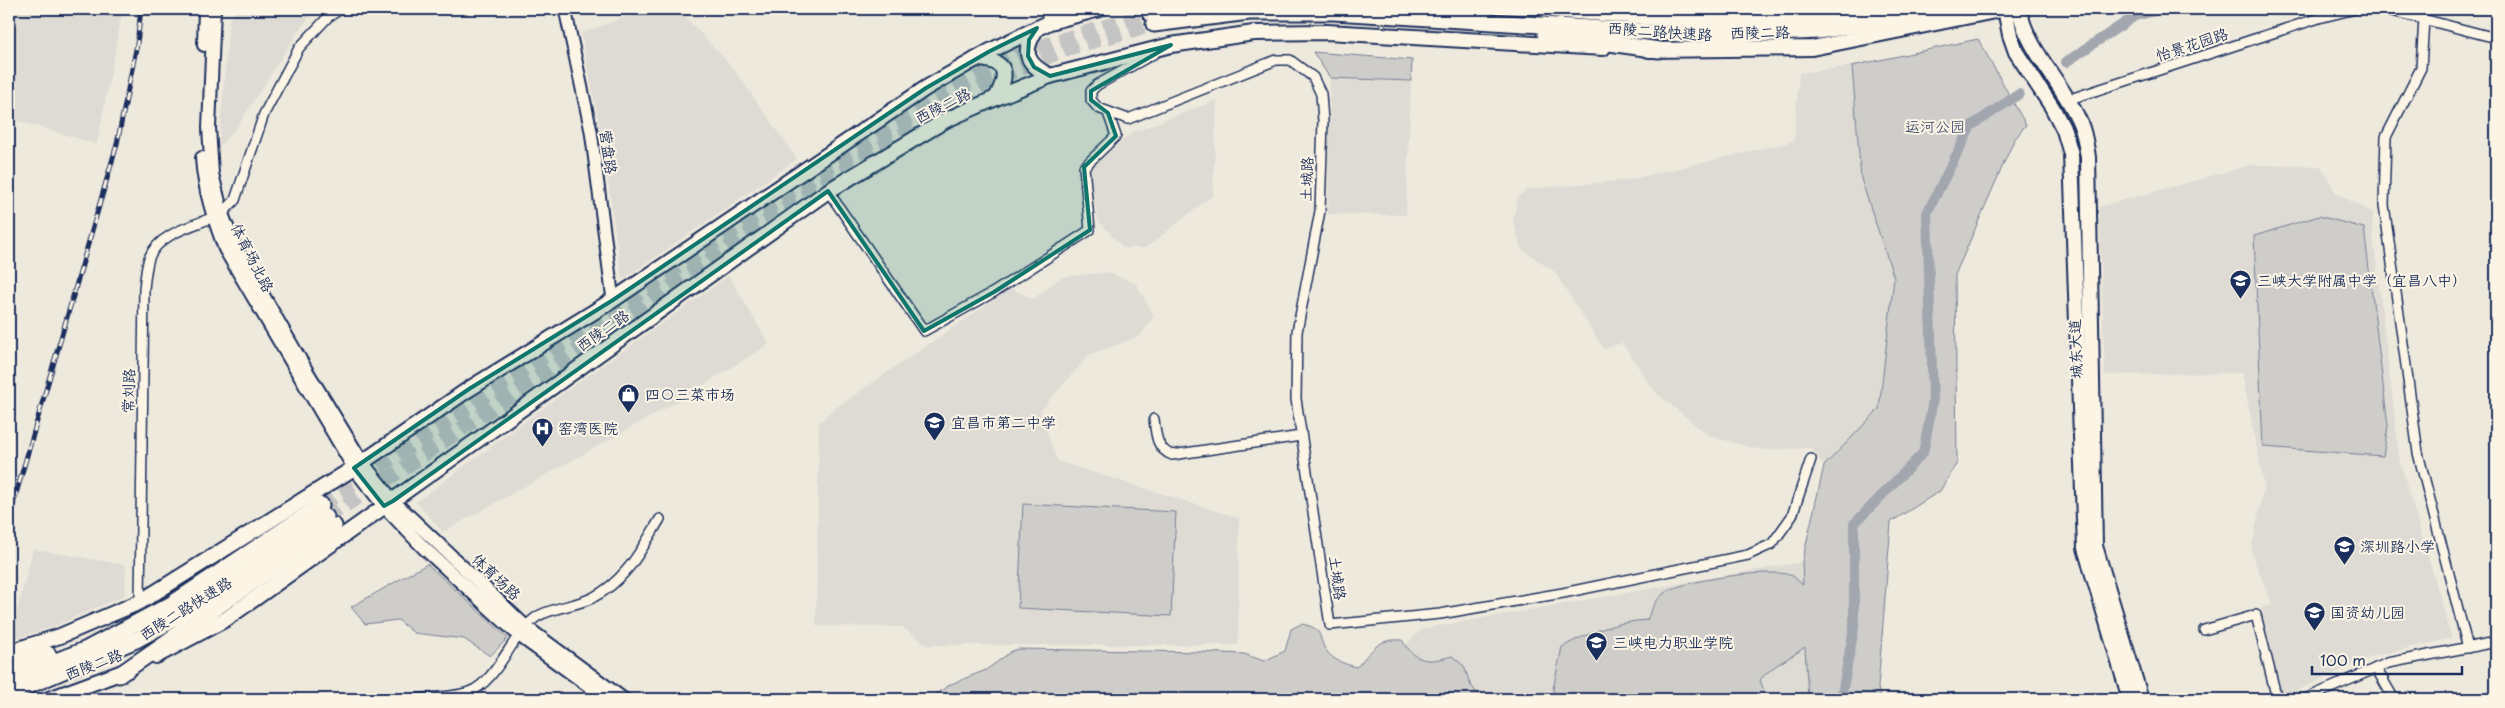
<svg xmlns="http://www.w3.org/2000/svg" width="2505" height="708" viewBox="0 0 2505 708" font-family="'Playpen Sans','LXGW WenKai TC',sans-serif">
<rect width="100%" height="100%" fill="#eee9dd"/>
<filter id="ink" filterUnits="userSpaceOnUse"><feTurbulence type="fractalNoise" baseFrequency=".02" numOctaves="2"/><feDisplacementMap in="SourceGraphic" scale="10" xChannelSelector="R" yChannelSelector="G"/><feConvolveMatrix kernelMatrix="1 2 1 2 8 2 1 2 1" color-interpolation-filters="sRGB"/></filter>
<g filter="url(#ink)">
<g fill="#dedbd4">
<path d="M9,9H123L97,144L9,118L11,95L9,90Z"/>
<path d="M239,9H317L301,27L239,124L219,147L229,20Z"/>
<path d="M648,9H678L733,68L797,159L622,280L602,138L581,33Z"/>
<path d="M1852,66L1861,179L1894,278L1879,409L1824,466L1812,448L1761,450L1709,436L1655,392L1622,343L1604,349L1554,271L1521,249L1513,220L1518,197L1528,189L1628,180L1794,141L1799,73Z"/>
<path d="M1330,78L1411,81L1406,215L1328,214Z"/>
<path d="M1217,100L1213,195L1146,248H1123L1098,220L1087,168L1133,132Z"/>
<path d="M2251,165L2321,166L2336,193L2373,213L2372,227L2400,462L2452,638L2370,657L2283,697L2261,608L2272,604L2251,552L2264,485L2242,373L2105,375L2099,207Z"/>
<path d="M1108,272L1136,284L1154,316L1140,336L1089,355L1040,411L1057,461L1239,518L1238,645H927L902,627L816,626L819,423L831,411L1011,288L1033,299L1062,277Z"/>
<path d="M729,276L769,344L668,407L443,532L416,502L569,389Z"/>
<path d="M33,549L126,565L125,595L55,626L10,640Z"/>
<path d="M1802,562L1808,699H1331L1353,694L1422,629Z"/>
</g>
<g fill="#cfcdca" stroke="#757e94">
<path d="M1978,39L2026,125L2014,140L1955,275L1957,463L1940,491L1891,522L1878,687L1880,699H1808L1805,647C1788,660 1775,663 1760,680L1767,699H1554L1553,689L1562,647C1590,632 1615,622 1647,620C1651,610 1655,601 1663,594C1678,580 1772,568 1791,575C1795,577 1799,582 1803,585L1802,562L1824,466L1879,409L1894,278L1861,179L1852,66Z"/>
<path d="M1313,52L1412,60L1411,81L1330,78Z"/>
<path d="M2319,216L2364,228L2388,426L2383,456L2263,447L2254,236Z"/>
<path d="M1023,504L1176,512L1171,616L1018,608Z"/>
<path d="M427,564L508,638L490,656L464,639L414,633L398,620L365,624L351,607Z"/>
<path d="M1301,624C1326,628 1316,638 1328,653C1335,661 1347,665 1357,667C1372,650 1378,638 1402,640C1416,663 1428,663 1452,656L1464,666L1470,684L1482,699H928L951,684L986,670L1012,651L1019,649L1201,652L1244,654L1264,661L1285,651L1291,629Z"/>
</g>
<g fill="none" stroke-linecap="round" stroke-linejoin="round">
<g stroke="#a2a7af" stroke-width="10">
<path d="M2066,62L2135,16L2163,9"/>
<path d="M1841,699L1854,628V524L1923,453L1933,400L1927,213L1971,126L2019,94"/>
</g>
<g stroke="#c4c4c4" stroke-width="15" stroke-dasharray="15 8" stroke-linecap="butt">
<path d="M321,505L798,187L980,74L1020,53L1150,13"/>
<path d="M326,517L401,470L822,184L995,79L1068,48L1154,24"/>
</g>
<defs>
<g id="minor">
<path d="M1044,9L1050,22"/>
<path d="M2384,9L2496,38"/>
<path d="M2424,19L2421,68L2386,137L2384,205L2418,453L2468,648"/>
<path d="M1155,53L1097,85L1091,91V100L1098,108L1128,119L1276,60H1290L1313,77L1321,94L1323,121L1320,211L1297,332L1296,399L1330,625L1440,614L1563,593L1748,555L1772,544L1792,516L1811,459"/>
<path d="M2067,100L2319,18L2355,9"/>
<path d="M828,191L924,331L994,292L1090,230L1084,167L1116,136L1108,113"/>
<path d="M222,214L235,200L264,114L299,48L328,17L341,9"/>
<path d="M1154,419C1156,434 1156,449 1172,455L1301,436"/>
<path d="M140,602L144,289C145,279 146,268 149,258C158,234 192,226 214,217"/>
<path d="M2204,630L2256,615L2277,699"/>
<path d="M2376,668L2394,699"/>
<path d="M413,699C431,697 452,698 469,692C499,681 511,633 538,616C555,607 575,606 592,598C626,581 641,550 660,519"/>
<path d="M2305,699L2388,663L2496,642"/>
</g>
<path id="tertiary" d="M565,9L591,131L613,300"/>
<g id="secondary">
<path d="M214,9L209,128L212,174L222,214L234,245L306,370L362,462L393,501L526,627L623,699"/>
<path d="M204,45L205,9"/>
<path d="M202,158C204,190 214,219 225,249L354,468L384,506L424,548L520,636L607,699"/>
</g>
<g id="primary">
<path d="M2005,9L2010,35L2016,52L2052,107L2064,130L2071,154L2085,548L2130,699"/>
<path d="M2019,9C2028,53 2063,82 2080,123C2085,134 2086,146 2088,157L2095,546L2141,699"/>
<path d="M1037,28C1021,52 1026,64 1050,76"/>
<path d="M1649,50L1812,48L2005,9"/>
<path d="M976,59C1006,60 1010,72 996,98"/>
<path d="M9,652L60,636L140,602L354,468L469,389L613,300L926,88L990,51L1050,22L1099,9"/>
<path d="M156,656L226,619L828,191L946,120L996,98L1050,76L1171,45L1254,33L1327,32L1603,48"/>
<path d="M49,699L128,670"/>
</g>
<g id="trunk">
<path d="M1544,9L1717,22L1812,20L1885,9"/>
<path d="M1150,13L1180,9"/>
<path d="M1154,24L1249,12H1334L1715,36L1818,31L1956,9"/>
<path d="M1545,34L1659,50"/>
<path d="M9,665L48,654"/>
<path d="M119,675L334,526"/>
<path d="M9,679L87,649L170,605L321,505"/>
<path d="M9,694L138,639L187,612L326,517"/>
</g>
</defs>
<use href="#minor" stroke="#1b2f5e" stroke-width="12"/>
<use href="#tertiary" stroke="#1b2f5e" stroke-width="15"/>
<use href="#secondary" stroke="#1b2f5e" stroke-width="16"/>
<use href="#primary" stroke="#1b2f5e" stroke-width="18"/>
<use href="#trunk" stroke="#1b2f5e" stroke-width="19"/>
<use href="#minor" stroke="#fcf5e5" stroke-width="9"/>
<use href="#tertiary" stroke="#fcf5e5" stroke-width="11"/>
<use href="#secondary" stroke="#fcf5e5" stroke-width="12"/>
<use href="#primary" stroke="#fcf5e5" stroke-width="14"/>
<use href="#trunk" stroke="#fcf5e5" stroke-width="15"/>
<defs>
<path id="rail" d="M9,518L117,144L137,44L141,9"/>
</defs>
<use href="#rail" stroke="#1b2f5e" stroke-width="5"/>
<use href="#rail" stroke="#fcf5e5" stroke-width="3" stroke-dasharray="9" stroke-linecap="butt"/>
</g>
</g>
<path fill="#0f766e" fill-opacity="0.2" stroke="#0f766e" stroke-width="4" stroke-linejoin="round" d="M1037,28L1029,40L1028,56L1034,67L1050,76L1171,45L1091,91V100L1108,113L1116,136L1084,167L1090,230L994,292L924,331L828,191L393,501L384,506L354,468L469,389L613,300L926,88L990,51Z"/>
<defs>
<symbol id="school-pin" viewBox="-11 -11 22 30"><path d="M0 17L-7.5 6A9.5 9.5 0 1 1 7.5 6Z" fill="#1b2f5e" stroke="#fcf5e5"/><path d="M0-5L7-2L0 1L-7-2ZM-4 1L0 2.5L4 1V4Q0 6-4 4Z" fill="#fff"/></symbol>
<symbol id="shop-pin" viewBox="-11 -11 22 30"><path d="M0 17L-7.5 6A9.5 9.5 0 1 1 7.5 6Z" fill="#1b2f5e" stroke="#fcf5e5"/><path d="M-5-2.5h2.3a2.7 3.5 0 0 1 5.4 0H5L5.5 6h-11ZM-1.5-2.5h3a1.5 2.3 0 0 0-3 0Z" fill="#fff"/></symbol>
<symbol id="hospital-pin" viewBox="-11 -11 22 30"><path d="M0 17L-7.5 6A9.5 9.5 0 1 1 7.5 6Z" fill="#1b2f5e" stroke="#fcf5e5"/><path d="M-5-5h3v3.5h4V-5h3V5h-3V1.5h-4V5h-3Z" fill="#fff"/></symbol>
<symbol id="university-pin" viewBox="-11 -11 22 30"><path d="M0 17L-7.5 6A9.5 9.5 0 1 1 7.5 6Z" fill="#1b2f5e" stroke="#fcf5e5"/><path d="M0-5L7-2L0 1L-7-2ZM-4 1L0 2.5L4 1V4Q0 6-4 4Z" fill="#fff"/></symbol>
</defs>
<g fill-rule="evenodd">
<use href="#school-pin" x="2228" y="268" width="25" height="34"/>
<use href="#shop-pin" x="616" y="382" width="25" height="34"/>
<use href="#school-pin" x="922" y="410" width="25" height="34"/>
<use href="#hospital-pin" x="530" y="416" width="25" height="34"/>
<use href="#school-pin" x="2332" y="534" width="25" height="34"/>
<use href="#school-pin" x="2302" y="600" width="25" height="34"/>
<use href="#university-pin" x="1584" y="630" width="25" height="34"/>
</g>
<g text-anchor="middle" stroke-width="4" stroke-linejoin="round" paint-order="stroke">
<g font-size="15" fill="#1b2f5e" stroke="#fcf5e5">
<text transform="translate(1660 32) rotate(4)" y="5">西陵二路快速路</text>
<text transform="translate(1760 33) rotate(-1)" y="5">西陵二路</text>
<text transform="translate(2192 45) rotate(-18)" y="5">怡景花园路</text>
<text transform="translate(943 106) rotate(-27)" y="5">西陵二路</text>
<text transform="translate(608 152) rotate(82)" y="5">营盘路</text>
<text transform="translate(1307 179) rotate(-88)" y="5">土城路</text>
<text transform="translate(252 258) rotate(63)" y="5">体育场北路</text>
<text transform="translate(603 331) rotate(-35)" y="5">西陵二路</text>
<text transform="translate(2076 349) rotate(-92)" y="5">城东大道</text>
<text transform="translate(129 391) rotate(-89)" y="5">常刘路</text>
<text transform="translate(496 577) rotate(43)" y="5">体育场路</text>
<text transform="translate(1337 578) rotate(82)" y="5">土城路</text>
<text transform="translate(186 609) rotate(-32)" y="5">西陵二路快速路</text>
<text transform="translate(94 665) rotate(-21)" y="5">西陵二路</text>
</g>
<g font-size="15" fill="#485679" stroke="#fcf5e5">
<text x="1935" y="132">运河公园</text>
</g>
<g font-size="15" fill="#1b2f5e" stroke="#fcf5e5" text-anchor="start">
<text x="2257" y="286">三峡大学附属中学（宜昌八中）</text>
<text x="645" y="400">四〇三菜市场</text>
<text x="951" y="428">宜昌市第二中学</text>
<text x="558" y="434">窑湾医院</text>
<text x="2360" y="552">深圳路小学</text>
<text x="2330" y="618">国资幼儿园</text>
<text x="1613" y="648">三峡电力职业学院</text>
</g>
</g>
<rect width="2505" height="708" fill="none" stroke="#fcf5e5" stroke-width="30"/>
<rect x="15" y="15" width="2475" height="678" fill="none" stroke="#1b2f5e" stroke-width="2" filter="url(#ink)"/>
<path d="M2312 666v8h150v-8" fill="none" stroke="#1b2f5e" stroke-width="2.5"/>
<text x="2320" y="666" font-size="15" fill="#1b2f5e" stroke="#fcf5e5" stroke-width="4" paint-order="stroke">100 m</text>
</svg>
